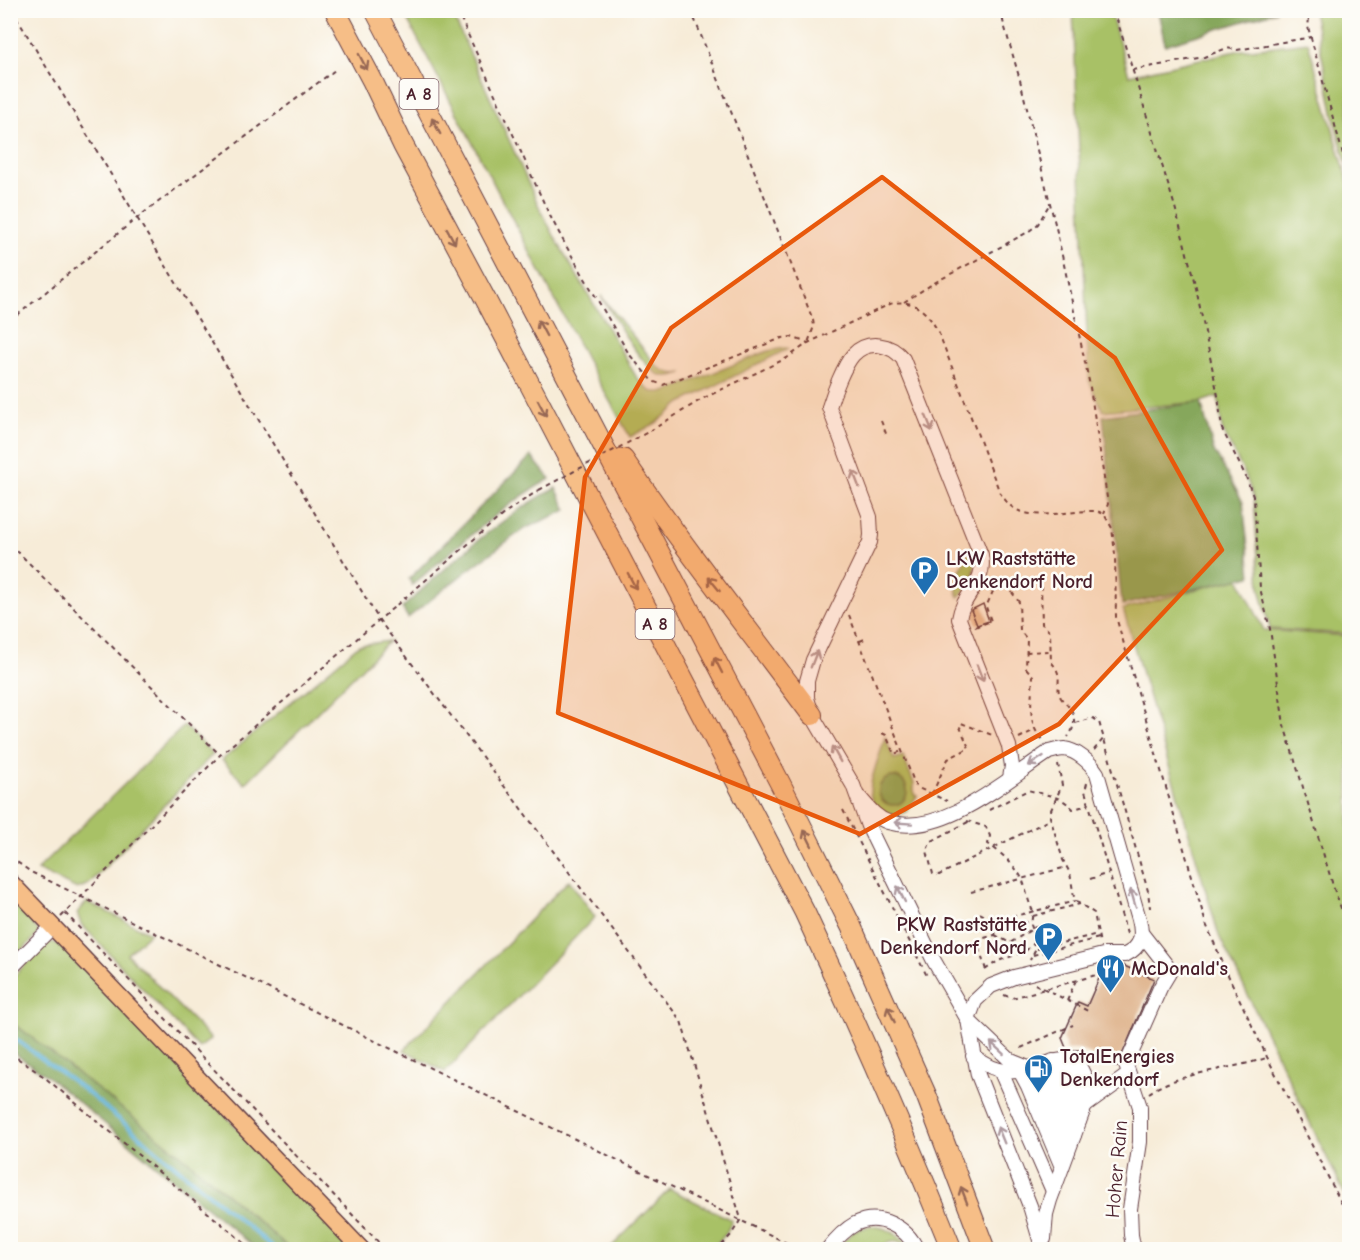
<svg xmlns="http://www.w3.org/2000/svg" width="1360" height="1260" viewBox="0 0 1360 1260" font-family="'Comic Neue',sans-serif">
<rect width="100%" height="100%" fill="#fdfcf7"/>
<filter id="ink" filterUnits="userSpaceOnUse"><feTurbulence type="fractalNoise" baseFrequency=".0167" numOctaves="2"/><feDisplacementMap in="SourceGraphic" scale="12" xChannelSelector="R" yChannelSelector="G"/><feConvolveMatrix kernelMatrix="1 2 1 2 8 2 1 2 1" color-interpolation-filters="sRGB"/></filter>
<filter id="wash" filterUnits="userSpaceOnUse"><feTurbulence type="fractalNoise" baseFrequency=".008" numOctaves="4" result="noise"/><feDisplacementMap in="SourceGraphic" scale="24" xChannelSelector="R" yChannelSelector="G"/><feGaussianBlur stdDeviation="1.35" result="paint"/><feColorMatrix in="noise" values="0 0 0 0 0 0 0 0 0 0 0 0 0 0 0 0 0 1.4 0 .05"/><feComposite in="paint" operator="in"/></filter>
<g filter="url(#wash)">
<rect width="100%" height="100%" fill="#f7ecd8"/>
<g fill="#a8c166" stroke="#797048" stroke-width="1.5">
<path d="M403,11H451L541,211L558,243L637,378L650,391L655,392H665L768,351L785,348L788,349L681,403L656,423L630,437L586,359Z"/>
<path d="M1073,11H1110L1129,75L1236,51L1308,42L1349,185V634L1270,629L1260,588L1254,499L1246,477L1222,429L1218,396L1201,402L1103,411L1089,381Z"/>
<path d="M1313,11H1349V172L1335,122Z"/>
<path d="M601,296L657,366C664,372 673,375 683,373C675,375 668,378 660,375C642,368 612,314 601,296Z"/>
<path d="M972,547L975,549C976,572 975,579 959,597C951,583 965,559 972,547Z"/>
<path d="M1239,578L1264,630L1349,636V1203L1219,936L1123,609Z"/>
<path d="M389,641L245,784L222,760L359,645Z"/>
<path d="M184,726L213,754L89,884L77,889L37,870Z"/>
<path d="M885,737L894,759L903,756L914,783V795L917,796L907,811L895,816C883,815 871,805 870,792C869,781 882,749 885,737Z"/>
<path d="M569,880L595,917L445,1072L404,1050Z"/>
<path d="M10,892L40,923L33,925L40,932L10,963Z"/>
<path d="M87,902L150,933L127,954L211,1039L199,1048L81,924L77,913Z"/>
<path d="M48,941L62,945L353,1249H290L21,1029L11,1023V979Z"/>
<path d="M670,1189L732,1220L726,1234L711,1249H609Z"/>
<path d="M869,1226C891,1227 897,1235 912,1249H908C894,1235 887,1245 873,1249C862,1252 846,1249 834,1250L854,1231Z"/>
</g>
<g fill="#86a75b" stroke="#686343" stroke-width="1.5">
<path d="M1158,11V10L1277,11L1165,45Z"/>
<path d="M1201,402L1213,449L1243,502L1251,576L1122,605L1103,416Z"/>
<path d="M531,456L550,479C499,507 457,548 412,585L409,579Z"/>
<path d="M556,488L567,510L524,529L467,571L408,618L402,608C450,564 498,518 556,488Z"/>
<circle cx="893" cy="791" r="14"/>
<path d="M11,1023L21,1029L190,1162L290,1249H257L47,1076L11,1051Z"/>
</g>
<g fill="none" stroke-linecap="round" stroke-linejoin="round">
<path stroke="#5eb2da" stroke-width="4" d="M10,1035L83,1089L276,1250"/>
</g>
<g id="blocks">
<g fill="#daa77a">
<path d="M983,604L989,621L977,625L971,610Z"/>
<path d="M1122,965L1154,979L1117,1067L1080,1050H1067L1062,1038L1078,1002L1087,1006L1104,967L1119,973Z"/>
</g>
</g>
</g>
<g filter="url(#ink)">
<use href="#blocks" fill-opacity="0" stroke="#643e45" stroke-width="1.5"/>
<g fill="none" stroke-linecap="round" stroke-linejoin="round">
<defs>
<g id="minor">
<path d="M1010,778L1012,766L1009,746L959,619C963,592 987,584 981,555L903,359C891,344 868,339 853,355C844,365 833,394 829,407L870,517L871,535L870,542L813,660L807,681V698L812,715L853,785L868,826L934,961L968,1020L978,1075L1030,1206L1043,1250"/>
<path d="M860,798C868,807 876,818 888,822C942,838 1006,780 1049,752C1053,751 1060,749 1064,749C1076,750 1091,763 1097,773L1139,919C1143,935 1142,947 1125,955H1103L1014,977L991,986L975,1001L968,1020"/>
<path d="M10,969L52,927"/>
<path d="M969,1021L1011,1061L1028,1068"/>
<path d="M973,1056C1016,1089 1031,1059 1076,1059L1090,1088V1092L1050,1200L1046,1214L1044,1239"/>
<path d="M1065,1059L1085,1106"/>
<path d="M1053,1061L1079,1121"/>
<path d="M1043,1064L1050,1077L1074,1135"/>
<path d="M1033,1067L1043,1088L1068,1150"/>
<path d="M1020,1071L1028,1086L1062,1167"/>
<path d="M1001,1072L1053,1191"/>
<path d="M1085,1106L1128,1075"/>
<path d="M827,1250C835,1240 844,1230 855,1224C879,1212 907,1227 917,1250"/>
<path d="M1134,1250L1131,1235L1130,1209L1140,1142V1107L1126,1065L1160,988L1169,973L1167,966L1142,934"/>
</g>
<path id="major" d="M10,882L362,1250"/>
<g id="highway">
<path d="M335,10L372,80L403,145L488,304L805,913C857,1024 906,1136 952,1250"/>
<path d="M375,10L781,785L851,926L927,1097L985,1250"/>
<path d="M623,459C683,547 749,630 812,715"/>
</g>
</defs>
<use href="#minor" stroke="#643e45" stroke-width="16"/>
<use href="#major" stroke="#643e45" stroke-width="19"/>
<use href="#highway" stroke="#643e45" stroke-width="22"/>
<g stroke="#643e45" stroke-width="2" stroke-dasharray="4.5 4.5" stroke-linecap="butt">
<path d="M12,10L379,620L681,1021L741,1219L731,1235L717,1250"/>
<path d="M457,10L548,212L565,244L629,354L652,381L663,385L782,338L791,337L808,343"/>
<path d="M691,10L813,320L814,326L808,343"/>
<path d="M1003,10V21L1020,80L1057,232L1089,381L1108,504L1104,514"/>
<path d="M1114,10L1175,207L1196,288L1218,396L1222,429L1246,477L1254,499L1260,588L1270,629L1284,725L1335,892L1350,932"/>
<path d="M1310,10L1308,27L1350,180"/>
<path d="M1132,70L1204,57L1227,48L1237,50L1312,37"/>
<path d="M904,302L934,283L1028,232L1038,224L1050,203"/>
<path d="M10,321L137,218L335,70"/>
<path d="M881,421L887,436"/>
<path d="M650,431L702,399L787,358L808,343L890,304C915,297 930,314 940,336L1000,493C1005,500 1009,506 1017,510C1035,520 1075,510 1097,511L1104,514L1112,528L1115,554L1116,617L1206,924L1228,975L1267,1057L1350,1220"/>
<path d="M10,544L220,755"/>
<path d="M1041,585L1042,624L1050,632L1051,662C1065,676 1054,685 1061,698C1063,701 1066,703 1068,706C1077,715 1075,728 1068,737"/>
<path d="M849,615L916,787L947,801"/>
<path d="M975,627L991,621L986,607L994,589L1008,587L1019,602L1020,631L1027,639L1026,668L1033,676C1032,696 1026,725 1043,740"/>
<path d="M860,641L867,638"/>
<path d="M1026,652L1050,651"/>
<path d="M1075,723L1093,718L1099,722L1148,891L1150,908"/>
<path d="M882,733L886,735L894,754L902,751"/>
<path d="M1019,738L1035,730"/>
<path d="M1094,750L1104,738"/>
<path d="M1058,764L1062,785L1051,810L1050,817L1063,860L1070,873L1074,897L1077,902L1094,913L1100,944"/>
<path d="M1087,783L1085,791L1127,934"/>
<path d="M932,794L948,759L969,748L960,727L961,723L992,735"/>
<path d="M843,810L927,976"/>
<path d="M989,810L1028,790C1044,795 1061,795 1073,809L1089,805"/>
<path d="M967,821L986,827L990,836L988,844C999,851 1017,867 1022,879C1027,890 1027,900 1033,911L1031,925L1038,944L1030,960"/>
<path d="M968,822L930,842L927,851L933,874L939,875L1051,819"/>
<path d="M10,857L31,872L801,1250"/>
<path d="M1090,879L1109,873"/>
<path d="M971,892L1067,867"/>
<path d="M65,913L386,1250"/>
<path d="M980,913C988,918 999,923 995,935L981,939L978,946L987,973"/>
<path d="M1033,916L1080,904"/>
<path d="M61,917L220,755L506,512L539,490"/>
<path d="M994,921L1076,901"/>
<path d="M996,930L1031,921"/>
<path d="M995,935L1010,943L1040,924"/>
<path d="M1037,949L1098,934"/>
<path d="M1033,955L1099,938"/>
<path d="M985,970L998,961L1024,952L1037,941"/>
<path d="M1035,984L1088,1011"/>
<path d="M1004,995L1012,998L1100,974L1103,969"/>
<path d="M1067,1001L1076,980"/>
<path d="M1021,1048L1073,1025"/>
<path d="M10,1053L43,1076L253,1250"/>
<path d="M1149,1093C1178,1072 1231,1070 1266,1058"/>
</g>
<use href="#minor" stroke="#fff" stroke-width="14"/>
<use href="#major" stroke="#f6be87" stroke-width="16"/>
<use href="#highway" stroke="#f6be87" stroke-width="20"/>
<path stroke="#643e45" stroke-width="2" stroke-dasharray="4.5 4.5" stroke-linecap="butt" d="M539,490L650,431"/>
</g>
<defs><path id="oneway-shaft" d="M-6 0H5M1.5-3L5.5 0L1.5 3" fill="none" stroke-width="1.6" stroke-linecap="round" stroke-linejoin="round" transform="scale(1.5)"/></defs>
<g stroke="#976754">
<use href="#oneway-shaft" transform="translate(363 62) rotate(62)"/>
<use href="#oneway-shaft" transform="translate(436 126) rotate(-118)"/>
<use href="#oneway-shaft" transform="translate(451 236) rotate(62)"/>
<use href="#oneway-shaft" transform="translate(542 328) rotate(-118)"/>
<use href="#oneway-shaft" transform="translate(542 408) rotate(62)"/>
<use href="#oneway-shaft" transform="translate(632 581) rotate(62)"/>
<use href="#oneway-shaft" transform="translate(714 584) rotate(-129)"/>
<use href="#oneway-shaft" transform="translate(718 665) rotate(-117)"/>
<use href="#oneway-shaft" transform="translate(808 838) rotate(-116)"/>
<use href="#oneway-shaft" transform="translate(891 1014) rotate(-114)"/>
<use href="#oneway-shaft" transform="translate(964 1195) rotate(-111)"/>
</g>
<g stroke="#ae9aa0">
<use href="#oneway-shaft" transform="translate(929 423) rotate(68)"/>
<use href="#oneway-shaft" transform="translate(856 479) rotate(-111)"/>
<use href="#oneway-shaft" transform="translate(814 659) rotate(-69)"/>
<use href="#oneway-shaft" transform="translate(980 673) rotate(69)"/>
<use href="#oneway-shaft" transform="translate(836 754) rotate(-119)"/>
<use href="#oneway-shaft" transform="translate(1036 761) rotate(147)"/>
<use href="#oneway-shaft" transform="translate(903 823) rotate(-176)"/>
<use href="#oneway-shaft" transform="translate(901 894) rotate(-116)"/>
<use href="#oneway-shaft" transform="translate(1133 898) rotate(-106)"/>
<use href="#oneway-shaft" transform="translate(997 1048) rotate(-138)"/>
<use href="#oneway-shaft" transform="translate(1001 1135) rotate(-112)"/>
</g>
</g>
<path fill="#e8590c" fill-opacity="0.2" stroke="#e8590c" stroke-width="4.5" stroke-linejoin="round" d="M882,177L1115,358L1222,550L1059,724L860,834L558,713L585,477L671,328Z"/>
<defs>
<symbol id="parking-pin" viewBox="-11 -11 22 30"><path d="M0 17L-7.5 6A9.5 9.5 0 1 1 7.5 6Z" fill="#1f6fb2" stroke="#fdfcf7"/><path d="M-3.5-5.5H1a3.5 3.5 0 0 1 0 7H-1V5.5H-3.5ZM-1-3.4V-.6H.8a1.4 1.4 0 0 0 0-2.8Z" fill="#fff"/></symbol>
<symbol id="restaurant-pin" viewBox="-11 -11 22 30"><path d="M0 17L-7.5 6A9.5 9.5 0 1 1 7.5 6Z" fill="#1f6fb2" stroke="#fdfcf7"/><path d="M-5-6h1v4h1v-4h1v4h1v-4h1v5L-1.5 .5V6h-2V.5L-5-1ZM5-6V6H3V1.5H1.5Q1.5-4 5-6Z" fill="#fff"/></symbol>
<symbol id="fuel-pin" viewBox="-11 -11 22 30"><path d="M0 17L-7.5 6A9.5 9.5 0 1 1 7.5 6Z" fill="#1f6fb2" stroke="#fdfcf7"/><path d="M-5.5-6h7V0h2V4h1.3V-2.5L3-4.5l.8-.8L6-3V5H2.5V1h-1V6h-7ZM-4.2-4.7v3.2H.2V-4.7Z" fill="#fff"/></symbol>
</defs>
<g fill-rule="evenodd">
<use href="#parking-pin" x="908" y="554" width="33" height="45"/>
<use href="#parking-pin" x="1032" y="920" width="33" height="45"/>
<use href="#restaurant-pin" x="1094" y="952" width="33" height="45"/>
<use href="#fuel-pin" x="1022" y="1052" width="33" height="45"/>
</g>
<g text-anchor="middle" stroke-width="5" stroke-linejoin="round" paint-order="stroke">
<g fill="#fdfcf7" stroke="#806168" stroke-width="1.5">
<rect x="399.5" y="79" width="39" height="30" rx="4.5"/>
<rect x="635.5" y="609" width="39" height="30" rx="4.5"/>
</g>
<g font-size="18" font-weight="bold" fill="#4a1f2b">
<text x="419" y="100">A 8</text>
<text x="655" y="630">A 8</text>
</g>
<g font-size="20" font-weight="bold" fill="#4a1f2b" stroke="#fdfcf7" text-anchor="start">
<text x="946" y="565">LKW Raststätte<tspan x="946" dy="23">Denkendorf Nord</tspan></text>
<text x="1027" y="931" text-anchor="end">PKW Raststätte<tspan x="1027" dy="23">Denkendorf Nord</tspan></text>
<text x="1131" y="975">McDonald's</text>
<text x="1060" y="1063">TotalEnergies<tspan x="1060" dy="23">Denkendorf</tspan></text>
</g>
<g font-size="20" fill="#4a1f2b" stroke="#fdfcf7">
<text transform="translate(1116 1169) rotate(-85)" y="7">Hoher Rain</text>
</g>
</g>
<rect width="1360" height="1260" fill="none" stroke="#fdfcf7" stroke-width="36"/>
</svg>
